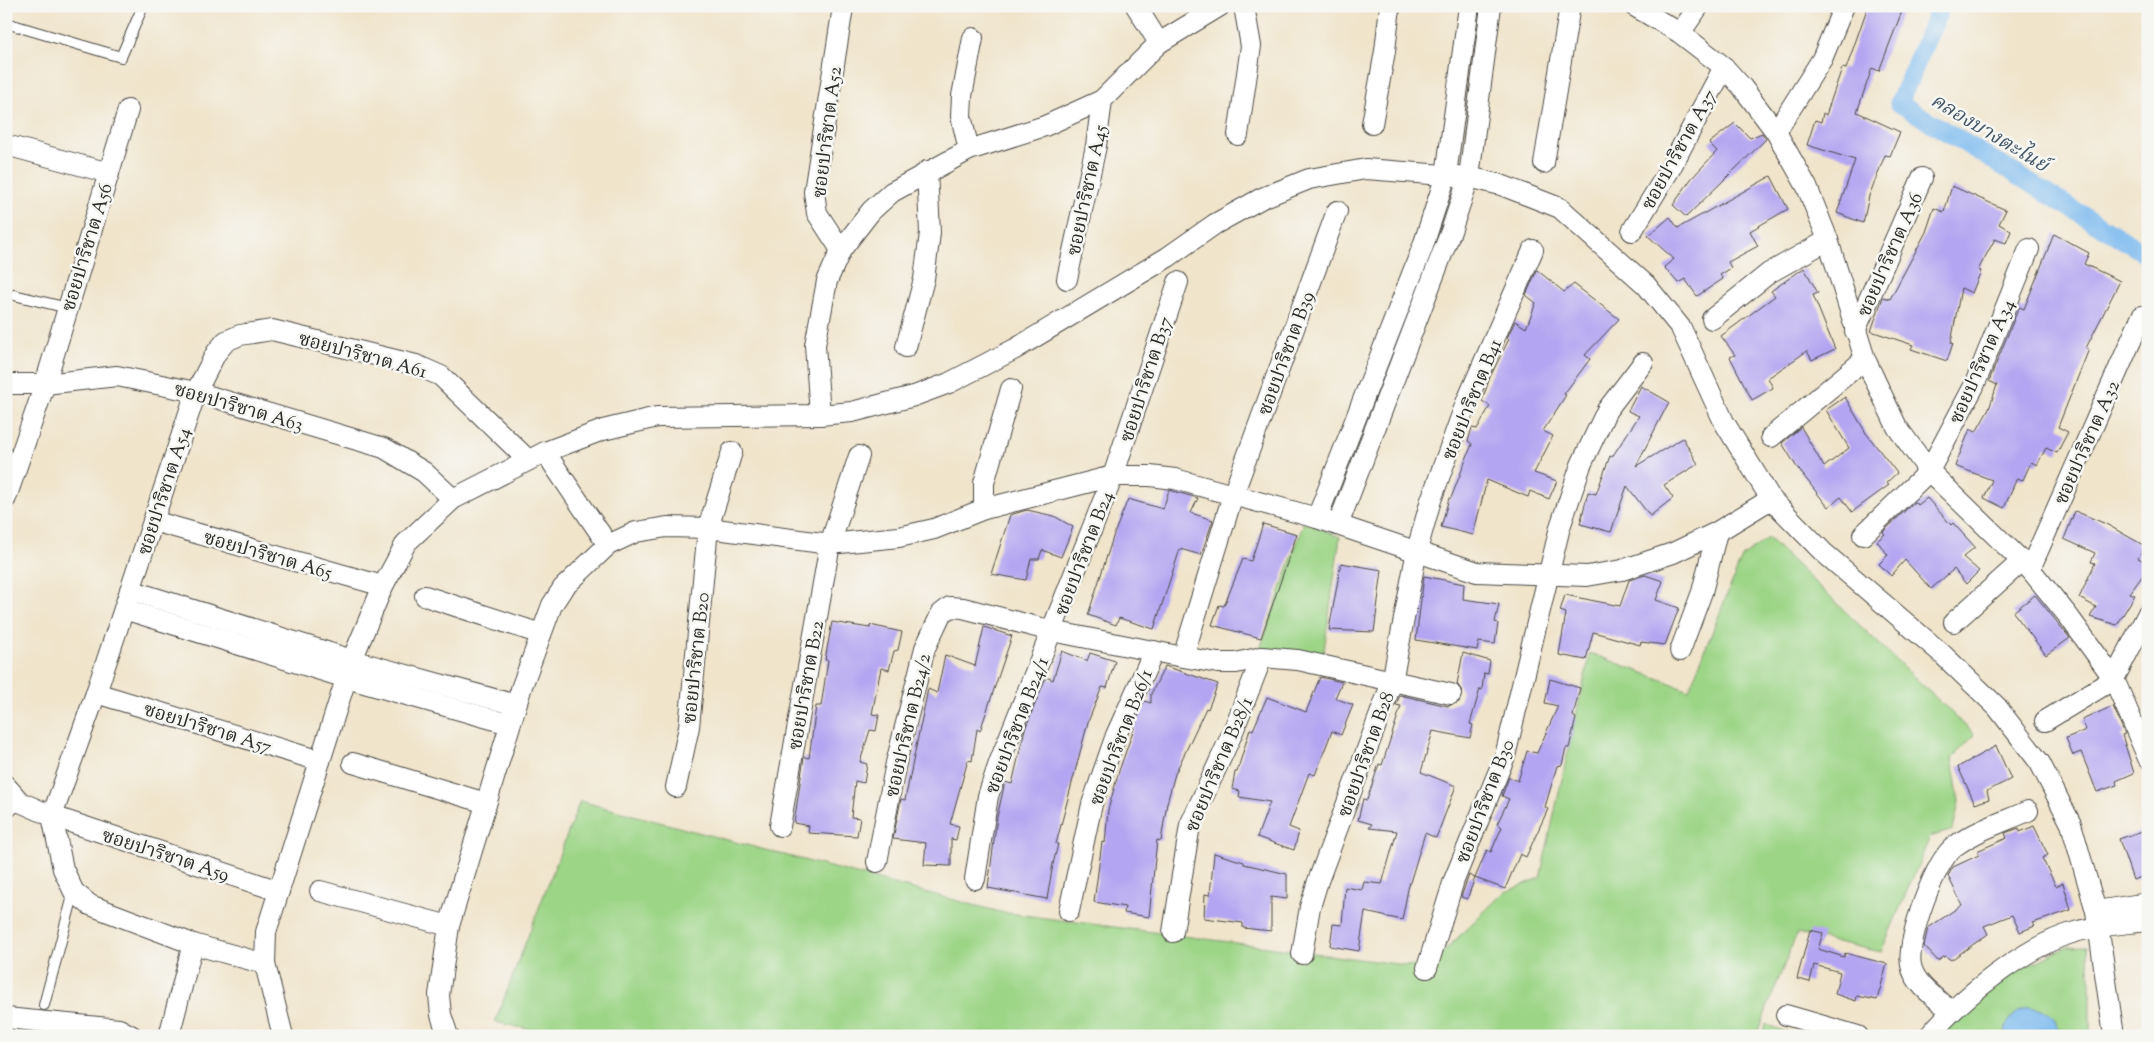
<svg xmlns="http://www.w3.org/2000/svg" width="2154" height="1042" viewBox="0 0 2154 1042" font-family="'Sorts Mill Goudy','Noto Serif Thai',serif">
<rect width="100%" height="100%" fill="#f6f6f2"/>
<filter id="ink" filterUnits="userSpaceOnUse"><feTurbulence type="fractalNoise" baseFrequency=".02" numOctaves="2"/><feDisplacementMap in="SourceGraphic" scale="10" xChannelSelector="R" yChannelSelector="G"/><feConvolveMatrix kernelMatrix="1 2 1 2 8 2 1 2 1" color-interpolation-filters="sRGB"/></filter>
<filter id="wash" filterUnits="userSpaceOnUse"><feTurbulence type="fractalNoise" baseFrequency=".0096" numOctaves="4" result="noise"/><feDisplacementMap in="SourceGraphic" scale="20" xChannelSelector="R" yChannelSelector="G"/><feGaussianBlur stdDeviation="1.12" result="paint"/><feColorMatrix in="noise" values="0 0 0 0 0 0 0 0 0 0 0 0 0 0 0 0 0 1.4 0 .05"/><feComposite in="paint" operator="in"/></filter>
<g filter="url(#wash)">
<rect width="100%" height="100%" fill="#f0e4cb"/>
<g fill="#9dd587" stroke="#648059">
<path d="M1304,522L1340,537L1323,657L1259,652Z"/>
<path d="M1768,538L1975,735L1952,758L1959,802L1953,830L1930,837L1881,952L1797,933L1756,1036H560L495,1022L580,801L1000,912L1427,968L1503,893L1540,878L1590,653L1689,690L1742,557Z"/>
<path d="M2087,946L2090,978V1036H1933L2013,973L2067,947Z"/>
<path d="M1765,1024L1797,1036H1762Z"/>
</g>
<path fill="#7cbaef" stroke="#54728d" d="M2028,1007C2044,1009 2062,1015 2057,1036H2005C2004,1021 2016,1012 2028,1007Z"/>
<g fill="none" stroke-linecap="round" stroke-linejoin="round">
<path stroke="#7cbaef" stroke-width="19" d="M1941,6L1899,103L2148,255"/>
</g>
<g id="blocks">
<g fill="#b3a5f1">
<path d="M1868,6H1904L1879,71L1872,68L1857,112L1900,132L1890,156L1885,155L1869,196L1863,223L1837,213L1855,160L1807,145L1815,120L1821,122L1823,113L1826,115L1842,68L1846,69Z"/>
<path d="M1735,123L1750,138L1762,133L1766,139L1686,217L1673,205L1691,179L1717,151L1709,143Z"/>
<path d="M1771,176L1788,209L1750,231L1758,246L1728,262L1731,268L1720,275L1723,279L1697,296L1685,279L1678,283L1664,267L1674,259L1648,236L1670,217L1678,228Z"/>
<path d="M1952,186L2006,210L1999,224L2011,231L2006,243L1995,239L1978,270L1981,271L1972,293L1961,288L1951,343H1953L1947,361L1911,349L1913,345L1871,331L1883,297L1890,299L1926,232L1934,208L1944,212Z"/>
<path d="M2054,234L2089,253L2084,264L2120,281L2086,348L2089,349L2058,427L2068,432L2057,453L2046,448L2037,465L2031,462L2023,480L2017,478L2004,508L1984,498L1992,480L1955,466L1970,429L1976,432L1989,409L1997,385L1989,381L2019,307L2024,309Z"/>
<path d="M1804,268L1818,293L1813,295L1835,349L1812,360L1807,351L1768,378L1773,388L1752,400L1730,357L1735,355L1721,336L1775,296L1771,291Z"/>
<path d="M1537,270L1564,292L1574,284L1619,319L1585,355L1590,359L1564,394L1566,395L1543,431L1553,436L1534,473L1557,481L1549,499L1530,491L1528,497L1487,480L1473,535L1441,527L1449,498H1451L1472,444L1468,441L1472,428L1477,429L1490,406L1482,401L1490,377L1509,339L1507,338L1515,321L1526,328L1536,303L1526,295Z"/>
<path d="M1641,386L1669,402L1636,466L1683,438L1698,464L1664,485L1673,498L1650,516L1627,486L1611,532L1580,524L1588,492L1596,494L1610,456L1612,457L1639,416L1628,411Z"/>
<path d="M1845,397L1866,433L1897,473L1886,483L1889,485L1852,512L1841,497L1828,507L1796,466L1782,443L1801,427L1824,467L1849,448L1826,410Z"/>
<path d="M1169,490L1198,498L1191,513L1213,520L1201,555L1180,549L1154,629L1119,618L1116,625L1088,615L1114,534L1128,499L1163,509Z"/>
<path d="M1927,498L1951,525L1953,523L1975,547L1963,557L1979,571L1966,584L1954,569L1931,589L1905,560L1891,576L1879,564L1888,555L1877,541L1885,534L1883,532L1914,502L1918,505Z"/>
<path d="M1027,510L1054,516L1073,527L1061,557L1042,550L1039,559H1031L1026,580L991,574L1010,515Z"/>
<path d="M2075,511L2106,524L2145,546L2138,558L2148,563V568L2130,593L2135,595L2117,625L2090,617L2096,607L2079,598L2095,563L2091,562L2095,553L2064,539Z"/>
<path d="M1263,524L1297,534L1261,638L1212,625L1219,605L1224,606L1243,559L1251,561Z"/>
<path d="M1341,563L1382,570L1374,632L1329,630Z"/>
<path d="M1645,575L1663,581L1656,600L1679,608L1665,645L1641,642L1640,645L1593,632L1586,660L1559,655L1566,613L1560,611L1565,595L1620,606L1629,580Z"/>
<path d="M1424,576L1464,584L1463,599L1499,604L1495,622L1498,623L1495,644L1479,642L1477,650L1416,640Z"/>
<path d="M2035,595L2070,638L2046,655L2013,612Z"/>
<path d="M832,622L870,628V625L902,632L898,650L894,651L889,670L881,668L872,714L879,715L876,731L870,730L860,762L867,764L864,783L855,781L851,817L860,818L857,836L808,833L809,826L794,823L804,757L809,758L816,706H821L828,660H825Z"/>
<path d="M984,627L1012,636L980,731L977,729L972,761L968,760L950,824L959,826L956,840L951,839V866L924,865L926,843L893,839L901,799L905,800L928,689L937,693L945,655L975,666Z"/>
<path d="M1062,651L1087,661L1090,653L1115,661L1107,688L1102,687L1088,722L1056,844H1058L1053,864L1047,899L988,888L997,817L1005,782L1012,784L1025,729L1046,677L1053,680Z"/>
<path d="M1463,653L1490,661L1488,674L1484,673L1482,690L1480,689L1470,724L1473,725L1470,738L1433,731L1421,772L1456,786L1436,838L1425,833L1408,889L1402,920L1365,912L1359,951L1330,946L1333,924L1342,925L1345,887L1362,890L1364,882L1382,884L1397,831L1369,828L1372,824L1358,820L1363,799L1367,800L1379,764L1382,765L1401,706L1396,705L1400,695L1448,706L1459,702L1462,691L1457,684Z"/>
<path d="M1165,666L1218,684L1208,709L1206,708L1175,774L1167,803L1161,841L1157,840L1149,917L1124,913L1125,907L1094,902L1102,842L1105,843L1108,810L1119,771L1140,711L1144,701L1151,703V694Z"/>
<path d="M1320,677L1342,682L1335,698L1353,705L1341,735L1332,731L1315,775L1309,773L1289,827L1299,831L1294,850L1257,837L1270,802L1239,797L1240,791L1232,789L1235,772H1237L1250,729L1253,730L1267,697L1306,712Z"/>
<path d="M1550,679L1580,688L1573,716L1576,718L1569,748H1566L1562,765L1557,766L1545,807L1548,809L1526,857L1520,854L1505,889L1475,878L1487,850L1491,852L1502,827L1497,824L1509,799L1502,796L1509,777L1518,781L1527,751L1537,753L1558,706L1545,703Z"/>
<path d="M2113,706L2125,734L2122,735L2134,773L2116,781L2117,785L2097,792L2081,752L2073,755L2066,738L2086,730L2082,720Z"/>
<path d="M1996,746L2011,779L1987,791L1989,799L1975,804L1958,767Z"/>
<path d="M2034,826L2048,855L2042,858L2056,886L2063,883L2071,910L2033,923L2035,926L2020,932L2012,915L1984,926L1988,934L1951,960L1945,956L1938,961L1924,946L1925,941L1928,928L1962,905L1948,876L1953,867L1979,855L1977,851L2007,838L2005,833L2019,828L2020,832Z"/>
<path d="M2148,829V875L2133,880L2119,839Z"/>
<path d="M1214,853L1244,862V864L1287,874V899L1271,897V931L1243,928V923L1204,918L1205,894L1210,895Z"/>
<path d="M1469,875L1475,878L1467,899L1461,897Z"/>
<path d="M1810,930L1823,933L1818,949L1844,957L1845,953L1887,964L1877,1000L1857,996L1856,1001L1835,994L1840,972L1814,965L1810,982L1797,979Z"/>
</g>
</g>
</g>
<g filter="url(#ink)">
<use href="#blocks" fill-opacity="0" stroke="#494743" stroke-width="1"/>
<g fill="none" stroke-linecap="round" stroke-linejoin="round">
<defs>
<g id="lane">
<path d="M6,23L121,57L143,6"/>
<path d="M14,295L68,308"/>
<path d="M6,815L20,802"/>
<path d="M44,1005L74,892"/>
</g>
<g id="street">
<path d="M1136,6L1159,43"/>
<path d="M1634,6L1680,33L1724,67L1742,87L1776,132L1807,187L1828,240L1865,359L1897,427L1929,471L2030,569L2069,617L2114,679L2148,758"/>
<path d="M1680,33L1699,6"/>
<path d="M1372,124L1385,51L1390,6"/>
<path d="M1776,132L1822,59L1844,6"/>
<path d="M1238,135L1251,46L1244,6"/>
<path d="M6,145L109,173"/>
<path d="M969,150L961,116L962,96L973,38"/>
<path d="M1544,163L1570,6"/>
<path d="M1632,231L1670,169L1724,67"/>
<path d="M841,250L817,213L814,192L843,7"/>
<path d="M1067,279L1096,146L1102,100"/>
<path d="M1712,319L1769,273L1828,240"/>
<path d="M1855,331L1922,178"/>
<path d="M906,347L924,279L930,233L927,171"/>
<path d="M6,384H45L117,376L196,392L384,448L424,472L453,499"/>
<path d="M820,415L815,345L827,281L841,250L871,211L892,192L969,150L1045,126L1102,100L1159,43L1220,6"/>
<path d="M1771,437L1865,359"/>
<path d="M545,452L608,545"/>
<path d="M6,498L45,384L128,110"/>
<path d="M984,509V483L1011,389"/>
<path d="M1317,518L1423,246L1446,175L1469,6"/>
<path d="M153,521L383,586"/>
<path d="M1338,525L1451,231L1469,177L1491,6"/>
<path d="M1863,535L1929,471L1974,386L2029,249"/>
<path d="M2030,569L2142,316"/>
<path d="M130,590L352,660L516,705"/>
<path d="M425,596L541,634"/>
<path d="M124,609L346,678L509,724"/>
<path d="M1954,622L2022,561"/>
<path d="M1680,651L1702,592L1717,532"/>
<path d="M1183,657L1233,495L1337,211"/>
<path d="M96,693L320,761"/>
<path d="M2045,721L2114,679L2148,613"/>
<path d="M353,763L486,803"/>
<path d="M6,786L20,802L52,816L279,891"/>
<path d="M676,787L689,727L708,528L732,452"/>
<path d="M780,826L830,544L859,456"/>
<path d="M877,862L896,763L925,648L941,614L950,607L963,608L1052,631L1183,657L1218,663H1236L1262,657L1298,660L1451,694"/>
<path d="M975,879L988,796L999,763L1113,476L1178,282"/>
<path d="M320,891L449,926"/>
<path d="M1069,911L1092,804L1116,735L1154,651"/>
<path d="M2096,911L2148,903"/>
<path d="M1173,932L1190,825L1232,734L1262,657"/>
<path d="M1302,954L1310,907L1318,881L1392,682L1417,550L1431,500L1466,403L1533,250"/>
<path d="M265,964L193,944L90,905L74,892L63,869L52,816L96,693L196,392L216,353L226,341L240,335L272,330L416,365L441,376L528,460"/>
<path d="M1427,968L1454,880L1505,756L1560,527L1581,465L1607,410L1643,363"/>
<path d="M1951,1011C1937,999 1914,984 1911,965C1906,941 1935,860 1955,846C1977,830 2003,822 2028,811"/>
<path d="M1786,1015L1858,1036"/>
<path d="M6,1018L119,1029L132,1036"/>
<path d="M169,1036L193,944"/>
<path d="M283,1036L265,964L266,932L352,660L383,586L406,543L453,499L545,452L603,430L657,417L820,415L852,412L914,396L949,383L1015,349L1168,257L1215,224L1262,198L1309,179L1366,169L1469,177L1501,185L1560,208L1646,285L1681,328L1724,422L1771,499L1823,552L1940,652L1997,707L2040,763L2071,824L2096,911L2114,1036"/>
<path d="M448,1036L441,1015L439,995L449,926L522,686L552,605L563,588L608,545L636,532L667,527L708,528L830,544L899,537L934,529L984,509L1113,476H1150L1175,479L1317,518L1477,572L1587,576L1622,570L1673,553L1717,532L1771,499"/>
<path d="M1929,1036C1962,997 2025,946 2075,932C2099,925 2123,924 2148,921"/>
</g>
</defs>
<use href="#lane" stroke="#494743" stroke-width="12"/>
<use href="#street" stroke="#494743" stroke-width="22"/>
<use href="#lane" stroke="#fff" stroke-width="10"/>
<use href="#street" stroke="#fff" stroke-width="20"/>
</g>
</g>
<g text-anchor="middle" stroke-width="5" stroke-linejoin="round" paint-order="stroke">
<g font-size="19" fill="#2b2b2b" stroke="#f6f6f2">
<text transform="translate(826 132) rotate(-83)" y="7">ซอยปาริชาต A52</text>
<text transform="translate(1678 149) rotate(-61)" y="7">ซอยปาริชาต A37</text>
<text transform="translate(1086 190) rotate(-78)" y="7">ซอยปาริชาต A45</text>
<text transform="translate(86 247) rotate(-73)" y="7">ซอยปาริชาต A56</text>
<text transform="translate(1889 254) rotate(-66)" y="7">ซอยปาริชาต A36</text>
<text transform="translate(1285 353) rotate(-70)" y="7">ซอยปาริชาต B39</text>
<text transform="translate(363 354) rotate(15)" y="7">ซอยปาริชาต A61</text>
<text transform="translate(1981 361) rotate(-66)" y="7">ซอยปาริชาต A34</text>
<text transform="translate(1145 379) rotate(-72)" y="7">ซอยปาริชาต B37</text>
<text transform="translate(1471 399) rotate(-68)" y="7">ซอยปาริชาต B41</text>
<text transform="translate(239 406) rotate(16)" y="7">ซอยปาริชาต A63</text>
<text transform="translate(2086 442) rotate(-66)" y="7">ซอยปาริชาต A32</text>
<text transform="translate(163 491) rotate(-72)" y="7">ซอยปาริชาต A54</text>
<text transform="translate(1083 553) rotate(-69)" y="7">ซอยปาริชาต B24</text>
<text transform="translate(268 554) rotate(16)" y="7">ซอยปาริชาต A65</text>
<text transform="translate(695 658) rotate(-84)" y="7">ซอยปาริชาต B20</text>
<text transform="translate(805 685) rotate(-80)" y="7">ซอยปาริชาต B22</text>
<text transform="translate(907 725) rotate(-77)" y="7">ซอยปาริชาต B24/2</text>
<text transform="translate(1016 725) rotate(-69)" y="7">ซอยปาริชาต B24/1</text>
<text transform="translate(208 727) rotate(17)" y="7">ซอยปาริชาต A57</text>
<text transform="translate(1120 737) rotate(-69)" y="7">ซอยปาริชาต B26/1</text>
<text transform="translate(1365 754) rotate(-70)" y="7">ซอยปาริชาต B28</text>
<text transform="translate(1218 764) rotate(-67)" y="7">ซอยปาริชาต B28/1</text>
<text transform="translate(1484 801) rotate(-69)" y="7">ซอยปาริชาต B30</text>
<text transform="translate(166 854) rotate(18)" y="7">ซอยปาริชาต A59</text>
</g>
<g font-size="20" font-style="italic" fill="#435666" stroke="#f6f6f2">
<text transform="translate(1990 132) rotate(31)" y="7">คลองบางตะไนย์</text>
</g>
</g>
<rect width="2154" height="1042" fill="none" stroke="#f6f6f2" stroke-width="25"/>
</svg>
